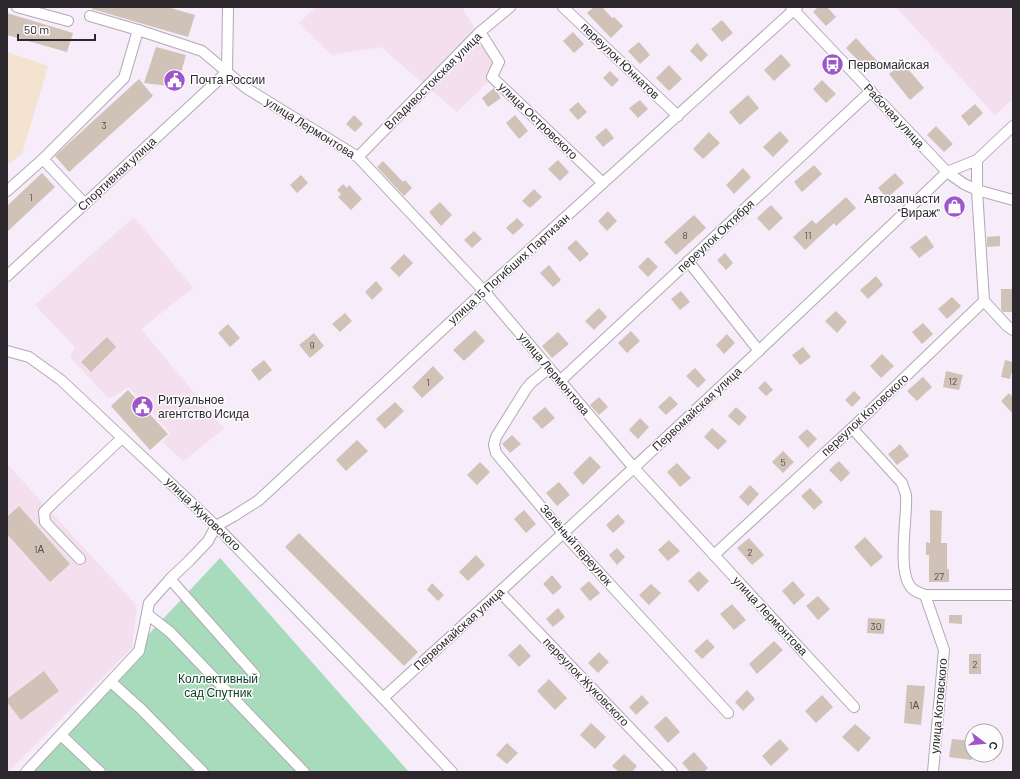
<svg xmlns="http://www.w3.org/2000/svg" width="1020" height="779" viewBox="0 0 1020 779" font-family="Barlow,sans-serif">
<rect width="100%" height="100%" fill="#f6ecfa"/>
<g fill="#f4dfee">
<path d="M316,7H464V11L495,60L491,79L457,112L381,47L332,55L299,23Z"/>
<path d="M896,7H1013V99L995,115Z"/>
<path d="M134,217L193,288L141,329L224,429L183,461L162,442L171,433L129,387L109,399L70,357L75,347L35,305Z"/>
<path d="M7,464L137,606L132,648L8,772Z"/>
</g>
<path fill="#f4e3d1" d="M7,52L48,66L22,154L7,165Z"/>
<path fill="#a8dbbb" d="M220,558L409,772H20Z"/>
<g fill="#d0c2b6">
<path d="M92,7H167L195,15L188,37L92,9Z"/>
<path d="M594,7H602L612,18L614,17L623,26L611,38L587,13Z"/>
<path d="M818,7H827L836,17L826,26L813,12Z"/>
<path d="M7,13L73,33L67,52L7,35Z"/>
<path d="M722,20L733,33L722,42L711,29Z"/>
<path d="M573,32L584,44L574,53L563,41Z"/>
<path d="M856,38L878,62L868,71L846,48Z"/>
<path d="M639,42L650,55L640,64L628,51Z"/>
<path d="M697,43L708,55L701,62L690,51Z"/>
<path d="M156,47L186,55L177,87L144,83Z"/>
<path d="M781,54L791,65L774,81L764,70Z"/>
<path d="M903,63L924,88L910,100L889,74Z"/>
<path d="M669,65L682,79L669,91L656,78Z"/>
<path d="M610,71L619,80L612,87L603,78Z"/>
<path d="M139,79L153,96L69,172L55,156L68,144Z"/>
<path d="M822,80L836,94L826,103L813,89Z"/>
<path d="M494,88L501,98L488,107L482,98Z"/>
<path d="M748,95L759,108L740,125L729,112Z"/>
<path d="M640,100L648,109L638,118L629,108Z"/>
<path d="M578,102L587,112L578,120L569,110Z"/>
<path d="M975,104L983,113L969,126L961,116Z"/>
<path d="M354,115L363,124L355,132L346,124Z"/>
<path d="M515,115L528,131L519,139L506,123Z"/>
<path d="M936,126L953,144L944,152L927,135Z"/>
<path d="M606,128L614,138L603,147L595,137Z"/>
<path d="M780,131L789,141L773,157L763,147Z"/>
<path d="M709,132L720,143L703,159L693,149Z"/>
<path d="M558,160L569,172L560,181L548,169Z"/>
<path d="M383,161L403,182L405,180L412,188L404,196L377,167Z"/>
<path d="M814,165L822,174L802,192L794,182Z"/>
<path d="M743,168L751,177L734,194L726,185Z"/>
<path d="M42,173L55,187L7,232V206Z"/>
<path d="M895,173L904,183L887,198L878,188Z"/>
<path d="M301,175L308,183L297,193L290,185Z"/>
<path d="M343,184L347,188L349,185L362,199L351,210L338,197L341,194L337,190Z"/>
<path d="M534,189L542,197L530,208L522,201Z"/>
<path d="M955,196L961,202L959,219L947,210Z"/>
<path d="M846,197L856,208L836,226L834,223L805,250L793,237L812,220L816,224Z"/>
<path d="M440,202L452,215L441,226L429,212Z"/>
<path d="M771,205L783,218L769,231L757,218Z"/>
<path d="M608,211L617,221L607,231L598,221Z"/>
<path d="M694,215L706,228L676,255L664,242Z"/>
<path d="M517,218L524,225L513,235L506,228Z"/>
<path d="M474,231L482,239L472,248L464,240Z"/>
<path d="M926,235L934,247L919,258L910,247Z"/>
<path d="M1000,236V246L987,247V237Z"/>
<path d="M576,240L589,254L580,262L567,248Z"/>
<path d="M725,253L733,263L726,270L717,260Z"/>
<path d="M404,254L413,263L399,277L390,268Z"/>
<path d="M648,257L658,267L648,277L638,267Z"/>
<path d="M549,265L561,280L553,287L540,273Z"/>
<path d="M876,276L883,285L868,299L860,290Z"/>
<path d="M376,281L383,289L372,300L365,292Z"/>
<path d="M1001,289H1013V312H1003L1001,309Z"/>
<path d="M681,291L690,302L680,310L671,299Z"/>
<path d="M952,297L961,306L947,319L938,309Z"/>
<path d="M599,308L607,317L594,330L585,321Z"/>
<path d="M836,311L847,322L837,333L825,321Z"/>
<path d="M345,313L352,321L340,332L332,324Z"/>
<path d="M923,323L933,334L922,344L912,332Z"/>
<path d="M228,324L240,338L230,347L218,333Z"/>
<path d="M475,330L485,341L464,361L453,350Z"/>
<path d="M631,331L640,341L627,353L618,343Z"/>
<path d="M558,332L569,344L552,358L542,346Z"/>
<path d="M314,333L324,346L310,358L299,345Z"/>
<path d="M727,334L735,343L724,354L716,345Z"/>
<path d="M107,337L116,347L91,372L81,362Z"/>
<path d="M803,347L811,357L800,365L792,355Z"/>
<path d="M882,354L894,366L881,378L870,366Z"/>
<path d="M264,360L272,370L259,381L251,370Z"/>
<path d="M1005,360L1013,362V368L1010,379L1001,377Z"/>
<path d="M433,366L444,378L422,398L412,387Z"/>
<path d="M695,368L706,380L698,388L686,376Z"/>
<path d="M946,371L963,375L959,390L943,387Z"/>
<path d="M923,377L932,387L917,401L907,391Z"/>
<path d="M765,381L773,390L766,396L758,388Z"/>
<path d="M128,390L168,434L150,450L111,406Z"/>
<path d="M854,391L861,398L852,407L845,400Z"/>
<path d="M1009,393L1013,397V414L1001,401Z"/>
<path d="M670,396L678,404L666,415L658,407Z"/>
<path d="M599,397L608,407L599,415L590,405Z"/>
<path d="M395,402L404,411L385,429L376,419Z"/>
<path d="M545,407L555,418L542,429L532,418Z"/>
<path d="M736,407L747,417L739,426L728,416Z"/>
<path d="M640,418L649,427L638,439L629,430Z"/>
<path d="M712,428L727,441L718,450L704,437Z"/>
<path d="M807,429L817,439L808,448L798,437Z"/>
<path d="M512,435L521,444L510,453L502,444Z"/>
<path d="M357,440L368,451L346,471L336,460Z"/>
<path d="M900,444L909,456L897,465L888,454Z"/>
<path d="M783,451L794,462L783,473L772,462Z"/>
<path d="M590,456L601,467L583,485L573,473Z"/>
<path d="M839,461L850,473L841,482L829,470Z"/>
<path d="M480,462L490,472L477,485L467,475Z"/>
<path d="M677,463L691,478L680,487L667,472Z"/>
<path d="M559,482L570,495L557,506L546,493Z"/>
<path d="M750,485L759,494L748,506L739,497Z"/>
<path d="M810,488L823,502L814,510L801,496Z"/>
<path d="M19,506L70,564L50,582L7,534V517Z"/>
<path d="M524,510L536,524L526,533L514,519Z"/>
<path d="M930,510L942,511L941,543H947V569H949V582H929V555H926V542L930,543Z"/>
<path d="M618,514L625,522L613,533L606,525Z"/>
<path d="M299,533L418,652L404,666L285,547Z"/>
<path d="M865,537L883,557L871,567L854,547Z"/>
<path d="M749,538L764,555L752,565L737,548Z"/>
<path d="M669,540L680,551L668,561L658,550Z"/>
<path d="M617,548L625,557L617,565L609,555Z"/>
<path d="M476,555L485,565L468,581L459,572Z"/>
<path d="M699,571L709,581L698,592L688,581Z"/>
<path d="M552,575L562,587L553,595L543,584Z"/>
<path d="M589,581L600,593L590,601L580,589Z"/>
<path d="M793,581L805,595L794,605L782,591Z"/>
<path d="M432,583L444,595L438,601L427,590Z"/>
<path d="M651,584L661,593L649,605L639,595Z"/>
<path d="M818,596L830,609L818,620L806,606Z"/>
<path d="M732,604L746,620L734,630L720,614Z"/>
<path d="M558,608L565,617L553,627L546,619Z"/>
<path d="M949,615H962V624L949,623Z"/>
<path d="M868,618L885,619L884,634L867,633Z"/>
<path d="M707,639L715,647L702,659L694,651Z"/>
<path d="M774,641L783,650L757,674L749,664Z"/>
<path d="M520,644L531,656L519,667L508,655Z"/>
<path d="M599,652L609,662L598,673L588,663Z"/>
<rect x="969" y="654" width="12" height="20"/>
<path d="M44,671L59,691L21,720L7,702V699Z"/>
<path d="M549,679L567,698L555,710L537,691Z"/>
<path d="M907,685L925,686L921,725L904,723Z"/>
<path d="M747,690L755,699L743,711L735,702Z"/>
<path d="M642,695L649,703L636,715L629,707Z"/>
<path d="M822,695L833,707L816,723L805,711Z"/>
<path d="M666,716L680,732L668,743L654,727Z"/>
<path d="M591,723L606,737L595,749L580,735Z"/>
<path d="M855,724L871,738L858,752L842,737Z"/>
<path d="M780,739L789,749L771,766L762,756Z"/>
<path d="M952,739L972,741V760L949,757Z"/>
<path d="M507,743L518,753L507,764L496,755Z"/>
<path d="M694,752L708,768L704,772H690L682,763Z"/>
<path d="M624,754L637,766L632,772H619L612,766Z"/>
</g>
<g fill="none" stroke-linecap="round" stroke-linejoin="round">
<defs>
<g id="minor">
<path d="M17,7L68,21"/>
<path d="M563,7L678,116"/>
<path d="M791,7L947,172L964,184L977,190L1013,200"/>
<path d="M138,30L202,51L246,88L358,157L484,291L634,468L714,555L854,707"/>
<path d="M480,32L499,62L492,77L603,183"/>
<path d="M227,72L228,7"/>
<path d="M358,157L480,32L510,7"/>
<path d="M43,159L124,78L138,30L90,16"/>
<path d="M977,160V190L984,301"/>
<path d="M7,191L43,159L85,204"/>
<path d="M688,261L759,351"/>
<path d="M7,276L227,72"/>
<path d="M984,301L1007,326L1013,330"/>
<path d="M7,351L29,357L61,380L216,526L383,698L452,772"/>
<path d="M549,368L531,383L526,389L496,437L494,445L496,453L563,533L728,713"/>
<path d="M560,381L871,91"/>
<path d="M852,428L902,483C903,487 905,491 906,495C908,516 895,577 914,590C917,592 922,594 925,595H1013"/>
<path d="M714,555L852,428L984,301"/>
<path d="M80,559L45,522L44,512L56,500L122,438"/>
<path d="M170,579L255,675"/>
<path d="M500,592L672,772"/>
<path d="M925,595L944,650L933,772"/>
<path d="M147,614L170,632L304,772"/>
<path d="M111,682L141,709L203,772"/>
<path d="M383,698C573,526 761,350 947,172L977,160L1013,126"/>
<path d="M61,735L100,772"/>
<path d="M26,772L139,651L144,629L149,603L172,577L189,561L208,541L216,526L234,516L259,500L484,291L797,7"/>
</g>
</defs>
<use href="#minor" stroke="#b2a8b6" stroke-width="12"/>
<use href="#minor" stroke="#fff" stroke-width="10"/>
</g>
<defs>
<symbol id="bus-disc" viewBox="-11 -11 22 22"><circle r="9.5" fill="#9e57cb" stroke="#fdfdfd"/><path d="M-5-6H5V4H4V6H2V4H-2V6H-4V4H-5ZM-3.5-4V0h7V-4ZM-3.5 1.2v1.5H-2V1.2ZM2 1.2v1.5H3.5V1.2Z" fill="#fff"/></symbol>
<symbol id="civic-disc" viewBox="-11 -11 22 22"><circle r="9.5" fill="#9e57cb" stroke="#fdfdfd"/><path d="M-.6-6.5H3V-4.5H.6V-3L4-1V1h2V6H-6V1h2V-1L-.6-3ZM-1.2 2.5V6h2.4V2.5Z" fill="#fff"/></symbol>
<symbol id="shop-disc" viewBox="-11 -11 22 22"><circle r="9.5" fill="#9e57cb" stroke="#fdfdfd"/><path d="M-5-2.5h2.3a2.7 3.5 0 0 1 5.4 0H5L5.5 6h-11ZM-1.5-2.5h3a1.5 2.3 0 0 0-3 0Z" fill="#fff"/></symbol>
</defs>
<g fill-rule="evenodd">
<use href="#bus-disc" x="820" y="52" width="25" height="25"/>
<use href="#civic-disc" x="162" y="68" width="25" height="25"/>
<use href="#shop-disc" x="942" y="194" width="25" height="25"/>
<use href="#civic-disc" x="130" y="394" width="25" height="25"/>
</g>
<g text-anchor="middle" stroke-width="3" stroke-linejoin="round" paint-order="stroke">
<g font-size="10" fill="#554e50">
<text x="104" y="129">3</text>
<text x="31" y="201">1</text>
<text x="685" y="239">8</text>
<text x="808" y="239">11</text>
<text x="312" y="349">9</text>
<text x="953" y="385">12</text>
<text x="428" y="386">1</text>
<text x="783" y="466">5</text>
<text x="39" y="553">1А</text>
<text x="750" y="556">2</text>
<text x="939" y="580">27</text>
<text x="876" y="630">30</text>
<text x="975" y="668">2</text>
<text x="914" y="709">1А</text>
</g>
<g font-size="12" fill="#2c282e" stroke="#fdfdfd">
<text transform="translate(620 61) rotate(44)" y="4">переулок Юннатов</text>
<text transform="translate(433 81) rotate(-45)" y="4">Владивостокская улица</text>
<text transform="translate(894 116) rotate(47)" y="4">Рабочая улица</text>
<text transform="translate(538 121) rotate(44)" y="4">улица Островского</text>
<text transform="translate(310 128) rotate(32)" y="4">улица Лермонтова</text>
<text transform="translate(117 174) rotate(-43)" y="4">Спортивная улица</text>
<text transform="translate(716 236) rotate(-43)" y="4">переулок Октября</text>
<text transform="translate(509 269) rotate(-42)" y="4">улица 15 Погибших Партизан</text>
<text transform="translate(554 374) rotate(50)" y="4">улица Лермонтова</text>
<text transform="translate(697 409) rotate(-43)" y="4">Первомайская улица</text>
<text transform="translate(865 415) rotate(-43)" y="4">переулок Котовского</text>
<text transform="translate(203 514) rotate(44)" y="4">улица Жуковского</text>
<text transform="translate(576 545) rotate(49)" y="4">Зелёный переулок</text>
<text transform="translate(770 616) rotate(47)" y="4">улица Лермонтова</text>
<text transform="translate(459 629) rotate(-42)" y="4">Первомайская улица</text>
<text transform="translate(586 682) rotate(46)" y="4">переулок Жуковского</text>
<text transform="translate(939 706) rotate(-85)" y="4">улица Котовского</text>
</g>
<g font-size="12" fill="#2c282e" stroke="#fdfdfd" text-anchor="start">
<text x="848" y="69">Первомайская</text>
<text x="190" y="84">Почта России</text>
<text x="940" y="203" text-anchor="end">Автозапчасти<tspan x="940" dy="14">"Вираж"</tspan></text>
<text x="158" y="404">Ритуальное<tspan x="158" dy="14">агентство Исида</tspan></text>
</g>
<g font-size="12" fill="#063c23" stroke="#fdfdfd">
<text x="218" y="683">Коллективный<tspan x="218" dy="14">сад Спутник</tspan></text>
</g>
</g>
<rect width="1020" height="779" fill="none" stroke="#2c282e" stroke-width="16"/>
<g transform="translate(984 743) rotate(106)"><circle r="19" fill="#fdfdfd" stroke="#a9a8aa"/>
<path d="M0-3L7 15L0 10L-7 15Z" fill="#9e57cb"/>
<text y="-6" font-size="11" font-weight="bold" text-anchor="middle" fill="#2c282e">С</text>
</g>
<path d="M18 34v6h77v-6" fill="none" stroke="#2c282e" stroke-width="2"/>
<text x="24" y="34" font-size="12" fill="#2c282e" stroke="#fdfdfd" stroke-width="3" paint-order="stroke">50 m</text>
</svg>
